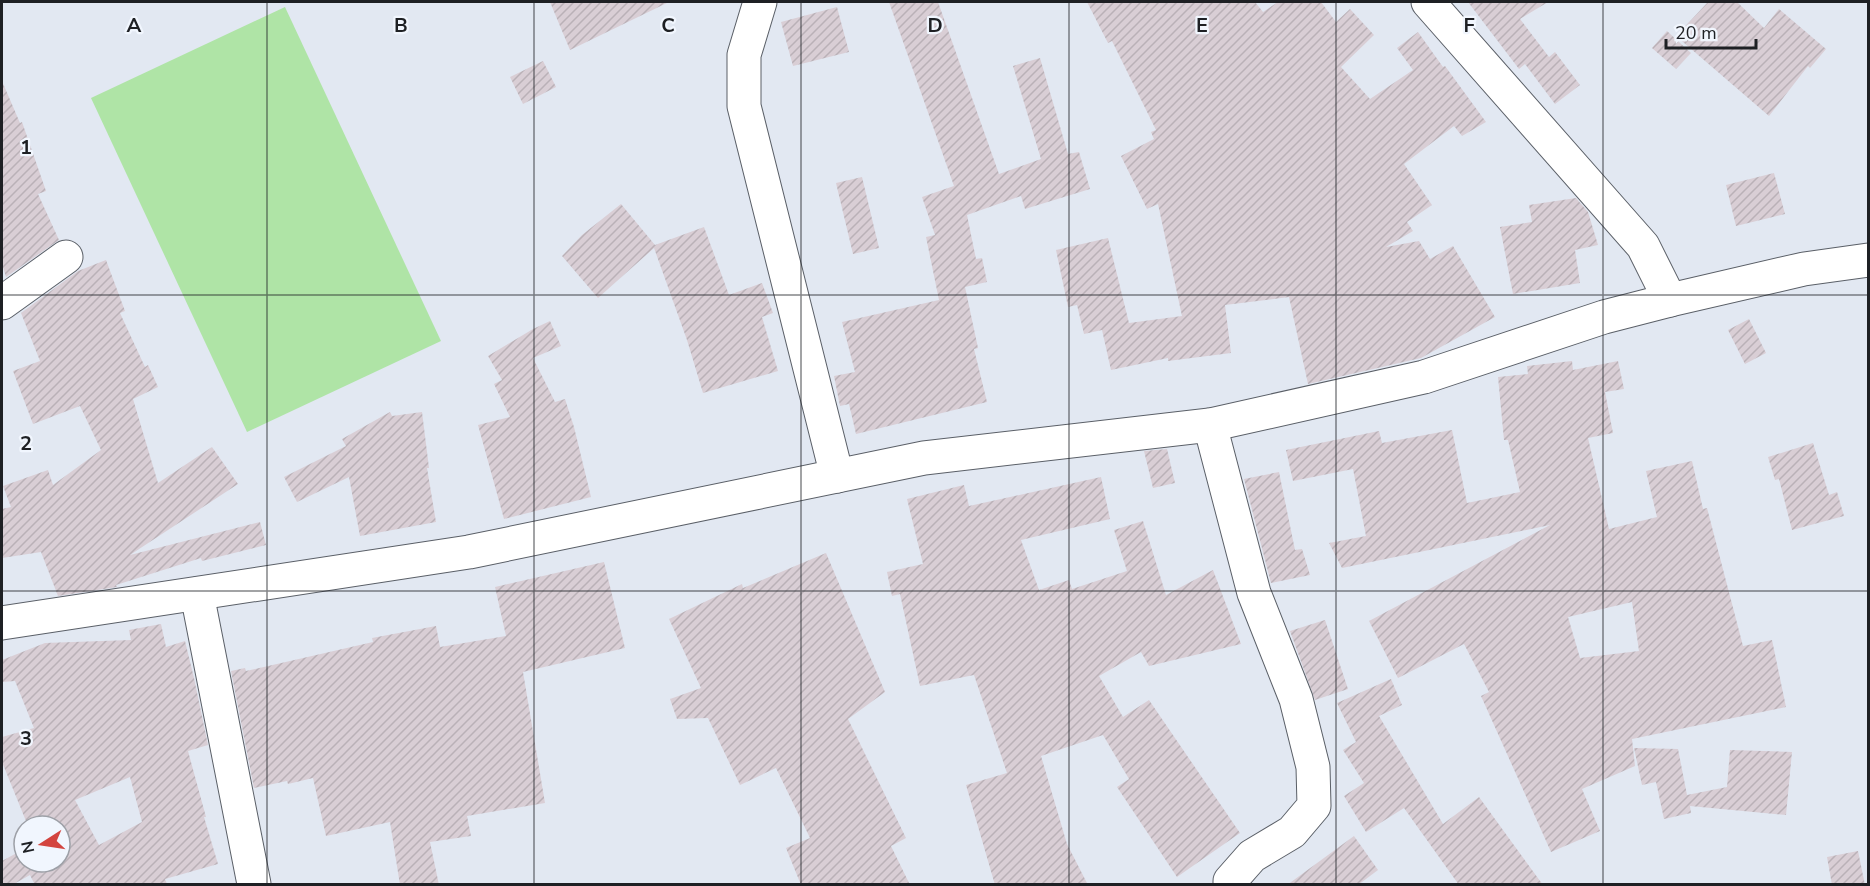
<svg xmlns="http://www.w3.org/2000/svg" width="1870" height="886" viewBox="0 0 1870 886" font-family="'Nunito Sans',sans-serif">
<defs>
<pattern id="building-hatch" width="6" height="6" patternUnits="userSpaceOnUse" patternTransform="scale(1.5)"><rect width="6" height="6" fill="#d9ced5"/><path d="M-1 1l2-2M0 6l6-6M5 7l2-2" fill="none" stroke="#bab1b7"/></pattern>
</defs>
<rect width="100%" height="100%" fill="#e2e8f2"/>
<path fill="#afe4a6" d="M285,7L441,341L247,432L91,98Z"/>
<g fill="url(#building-hatch)" fill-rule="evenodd">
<path d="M550,2H669L570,50Z"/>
<path d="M889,2H938L999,174L1041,159L1013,66L1040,58L1068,154L1079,152L1090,189L1025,209L1021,196L967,215L976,259L982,258L987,282L965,287L978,348L974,349L987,402L856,434L849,404L840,406L834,376L855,372L842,322L939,300L926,237L935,235L922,197L954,186Z"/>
<path d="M1087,2H1255L1263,12L1278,2H1321L1336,22L1350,9L1374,35L1341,67L1370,99L1413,70L1397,48L1418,32L1443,67L1445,66L1486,122L1462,136L1454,126L1404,164L1432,205L1407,222L1413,231L1386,247L1419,241L1430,259L1453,246L1495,317L1421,358L1308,384L1289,297L1225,305L1231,353L1168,361V358L1111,370L1102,330L1084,334L1077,305L1068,307L1056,250L1108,238L1129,323L1182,316L1158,204L1147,209L1121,156L1154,139L1151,132L1156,130L1112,41L1108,43Z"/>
<path d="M1468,2H1548L1520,19L1549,57L1555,52L1580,85L1555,104L1525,64L1519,69Z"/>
<path d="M1708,2H1737L1764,28L1779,9L1826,49L1810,68L1808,66L1769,116L1676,36Z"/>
<path d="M837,7L849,52L793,66L781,22Z"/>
<path d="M1667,31L1691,53L1676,69L1652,48Z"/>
<path d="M543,61L556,87L523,104L510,77Z"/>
<path d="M2,81L20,123L22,122L46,191L38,194L59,240L6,277L2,264Z"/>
<path d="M1774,173L1785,214L1736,226L1726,185Z"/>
<path d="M862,177L879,248L853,254L836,183Z"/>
<path d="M1576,198L1588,212L1598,245L1575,250L1580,283L1513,294L1500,227L1532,222L1529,205Z"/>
<path d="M621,204L655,245L704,227L729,295L762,283L773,313L762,317L778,371L703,393L687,340L654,248L598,298L562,256L582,235Z"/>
<path d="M106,260L125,311L120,313L145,367L148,365L158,387L133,399L158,483L212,447L238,484L130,555L260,522L266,545L202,561L201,558L116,585L117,587L58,596L41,552L2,558V509L11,507L3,486L48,470L53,485L101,450L80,406L33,424L13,371L40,361L21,313L78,271Z"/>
<path d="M1749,319L1766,353L1745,364L1728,330Z"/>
<path d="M550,321L561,346L533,358L555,402L565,399L574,427L591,497L504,519L478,425L510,417L494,384L502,380L488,356L533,329Z"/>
<path d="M1572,361L1573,370L1618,361L1624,389L1605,392L1613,433L1588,438L1609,529L1657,517L1646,471L1692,461L1703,509L1707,508L1743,646L1772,640L1786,707L1632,739L1635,766L1582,789L1600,831L1551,852L1481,696L1489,692L1464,644L1398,678L1369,621L1550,525L1342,568L1329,543L1366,536L1353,469L1293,481L1286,450L1379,431L1382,443L1452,430L1467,503L1520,492L1508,440H1504L1498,377L1528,374L1527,366ZM1632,602L1639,651L1580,658L1568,617Z"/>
<path d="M390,412L392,416L422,412L429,468H427L436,522L360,536L349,477L297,502L284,477L346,446L342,439Z"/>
<path d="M1813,443L1829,495L1837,492L1844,516L1792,530L1779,479L1775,480L1768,457Z"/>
<path d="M1167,449L1175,483L1153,488L1144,451Z"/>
<path d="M1279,472L1295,550L1302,549L1310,575L1271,583L1244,479Z"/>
<path d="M1101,477L1110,519L1021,540L1039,590L1069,580L1072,589L1127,571L1114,530L1143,521L1166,595L1213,570L1241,644L1149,666L1141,652L1099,676L1123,717L1149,700L1240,833L1177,877L1117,787L1129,779L1103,735L1041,756L1067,844L1088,885H995L966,785L1007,773L974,675L920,686L900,594L892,596L887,572L923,564L907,499L964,485L969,506Z"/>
<path d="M826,553L885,692L848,719L906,838L891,846L910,885H801L786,848L810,838L776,768L740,785L708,718L677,719L670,699L701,688L669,619L742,584L743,588Z"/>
<path d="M604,562L625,648L523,672L545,803L467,816L471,836L430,842L439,885H400L390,822L326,836L313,778L288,784L287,781L254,788L231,671L245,668L246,671L373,642L372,638L436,626L440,647L506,636L495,587Z"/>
<path d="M1325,620L1348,689L1315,700L1290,631Z"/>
<path d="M161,624L166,647L185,641L194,678L208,745L188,751L206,817H204L218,864L165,879L167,884L35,885L30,875L12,885H2V861L24,849V862H60V826H28L2,762V737L34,728L15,681L2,682V660L45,643L131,640L129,630ZM130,777L142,822L99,845L75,800Z"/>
<path d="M1391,679L1402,705L1379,716L1443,824L1479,797L1543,885H1459L1404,808L1366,832L1344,796L1364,783L1343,750L1356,742L1337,703Z"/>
<path d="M1634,748L1678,749L1687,795L1727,787L1730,750L1792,752L1786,815L1690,806L1691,813L1664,819L1656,782L1642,785Z"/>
<path d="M1354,836L1378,870L1358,885H1287Z"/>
<path d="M1858,851L1865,885H1832L1827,857Z"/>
</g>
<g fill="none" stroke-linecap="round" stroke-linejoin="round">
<defs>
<g id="minor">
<path d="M760,2L744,55V106L837,476"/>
<path d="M1428,2L1643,246L1670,300"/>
<path d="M2,303L66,257"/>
<path d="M1210,425L1254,593L1296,699L1313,767L1314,806L1292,832L1252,856L1230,881V884"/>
<path d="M197,594L254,884"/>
<path d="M2,623L469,552L924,458L1210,425L1424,377L1604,317L1670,300L1804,269L1868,260"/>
</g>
</defs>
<use href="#minor" stroke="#5a5f67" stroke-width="35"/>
<use href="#minor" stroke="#fff" stroke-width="33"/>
</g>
<path fill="none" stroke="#1e2024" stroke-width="1.5" stroke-opacity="0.55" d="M267,2V884M534,2V884M801,2V884M1069,2V884M1336,2V884M1603,2V884M2,295H1868M2,591H1868"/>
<g font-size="20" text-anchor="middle" font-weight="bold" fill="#1e2024" stroke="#f1f6fe" stroke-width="4.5" stroke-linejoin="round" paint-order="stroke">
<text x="134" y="32">A</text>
<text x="401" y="32">B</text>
<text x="668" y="32">C</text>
<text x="935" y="32">D</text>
<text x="1202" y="32">E</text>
<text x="1469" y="32">F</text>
<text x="26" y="154">1</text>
<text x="26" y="450">2</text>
<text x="26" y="745">3</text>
</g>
<rect width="1870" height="886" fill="none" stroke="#1e2024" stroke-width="6"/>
<g transform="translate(42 844) rotate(258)"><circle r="28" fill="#f1f6fe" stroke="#9da0a7" stroke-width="1.5"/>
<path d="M0-4.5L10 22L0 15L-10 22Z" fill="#d3443f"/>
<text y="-9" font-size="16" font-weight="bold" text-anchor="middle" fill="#1e2024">N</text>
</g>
<path d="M1666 39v9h90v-9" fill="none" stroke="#1e2024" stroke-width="3"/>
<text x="1675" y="39" font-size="18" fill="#1e2024" stroke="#f1f6fe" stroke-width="4.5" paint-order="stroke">20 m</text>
</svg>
